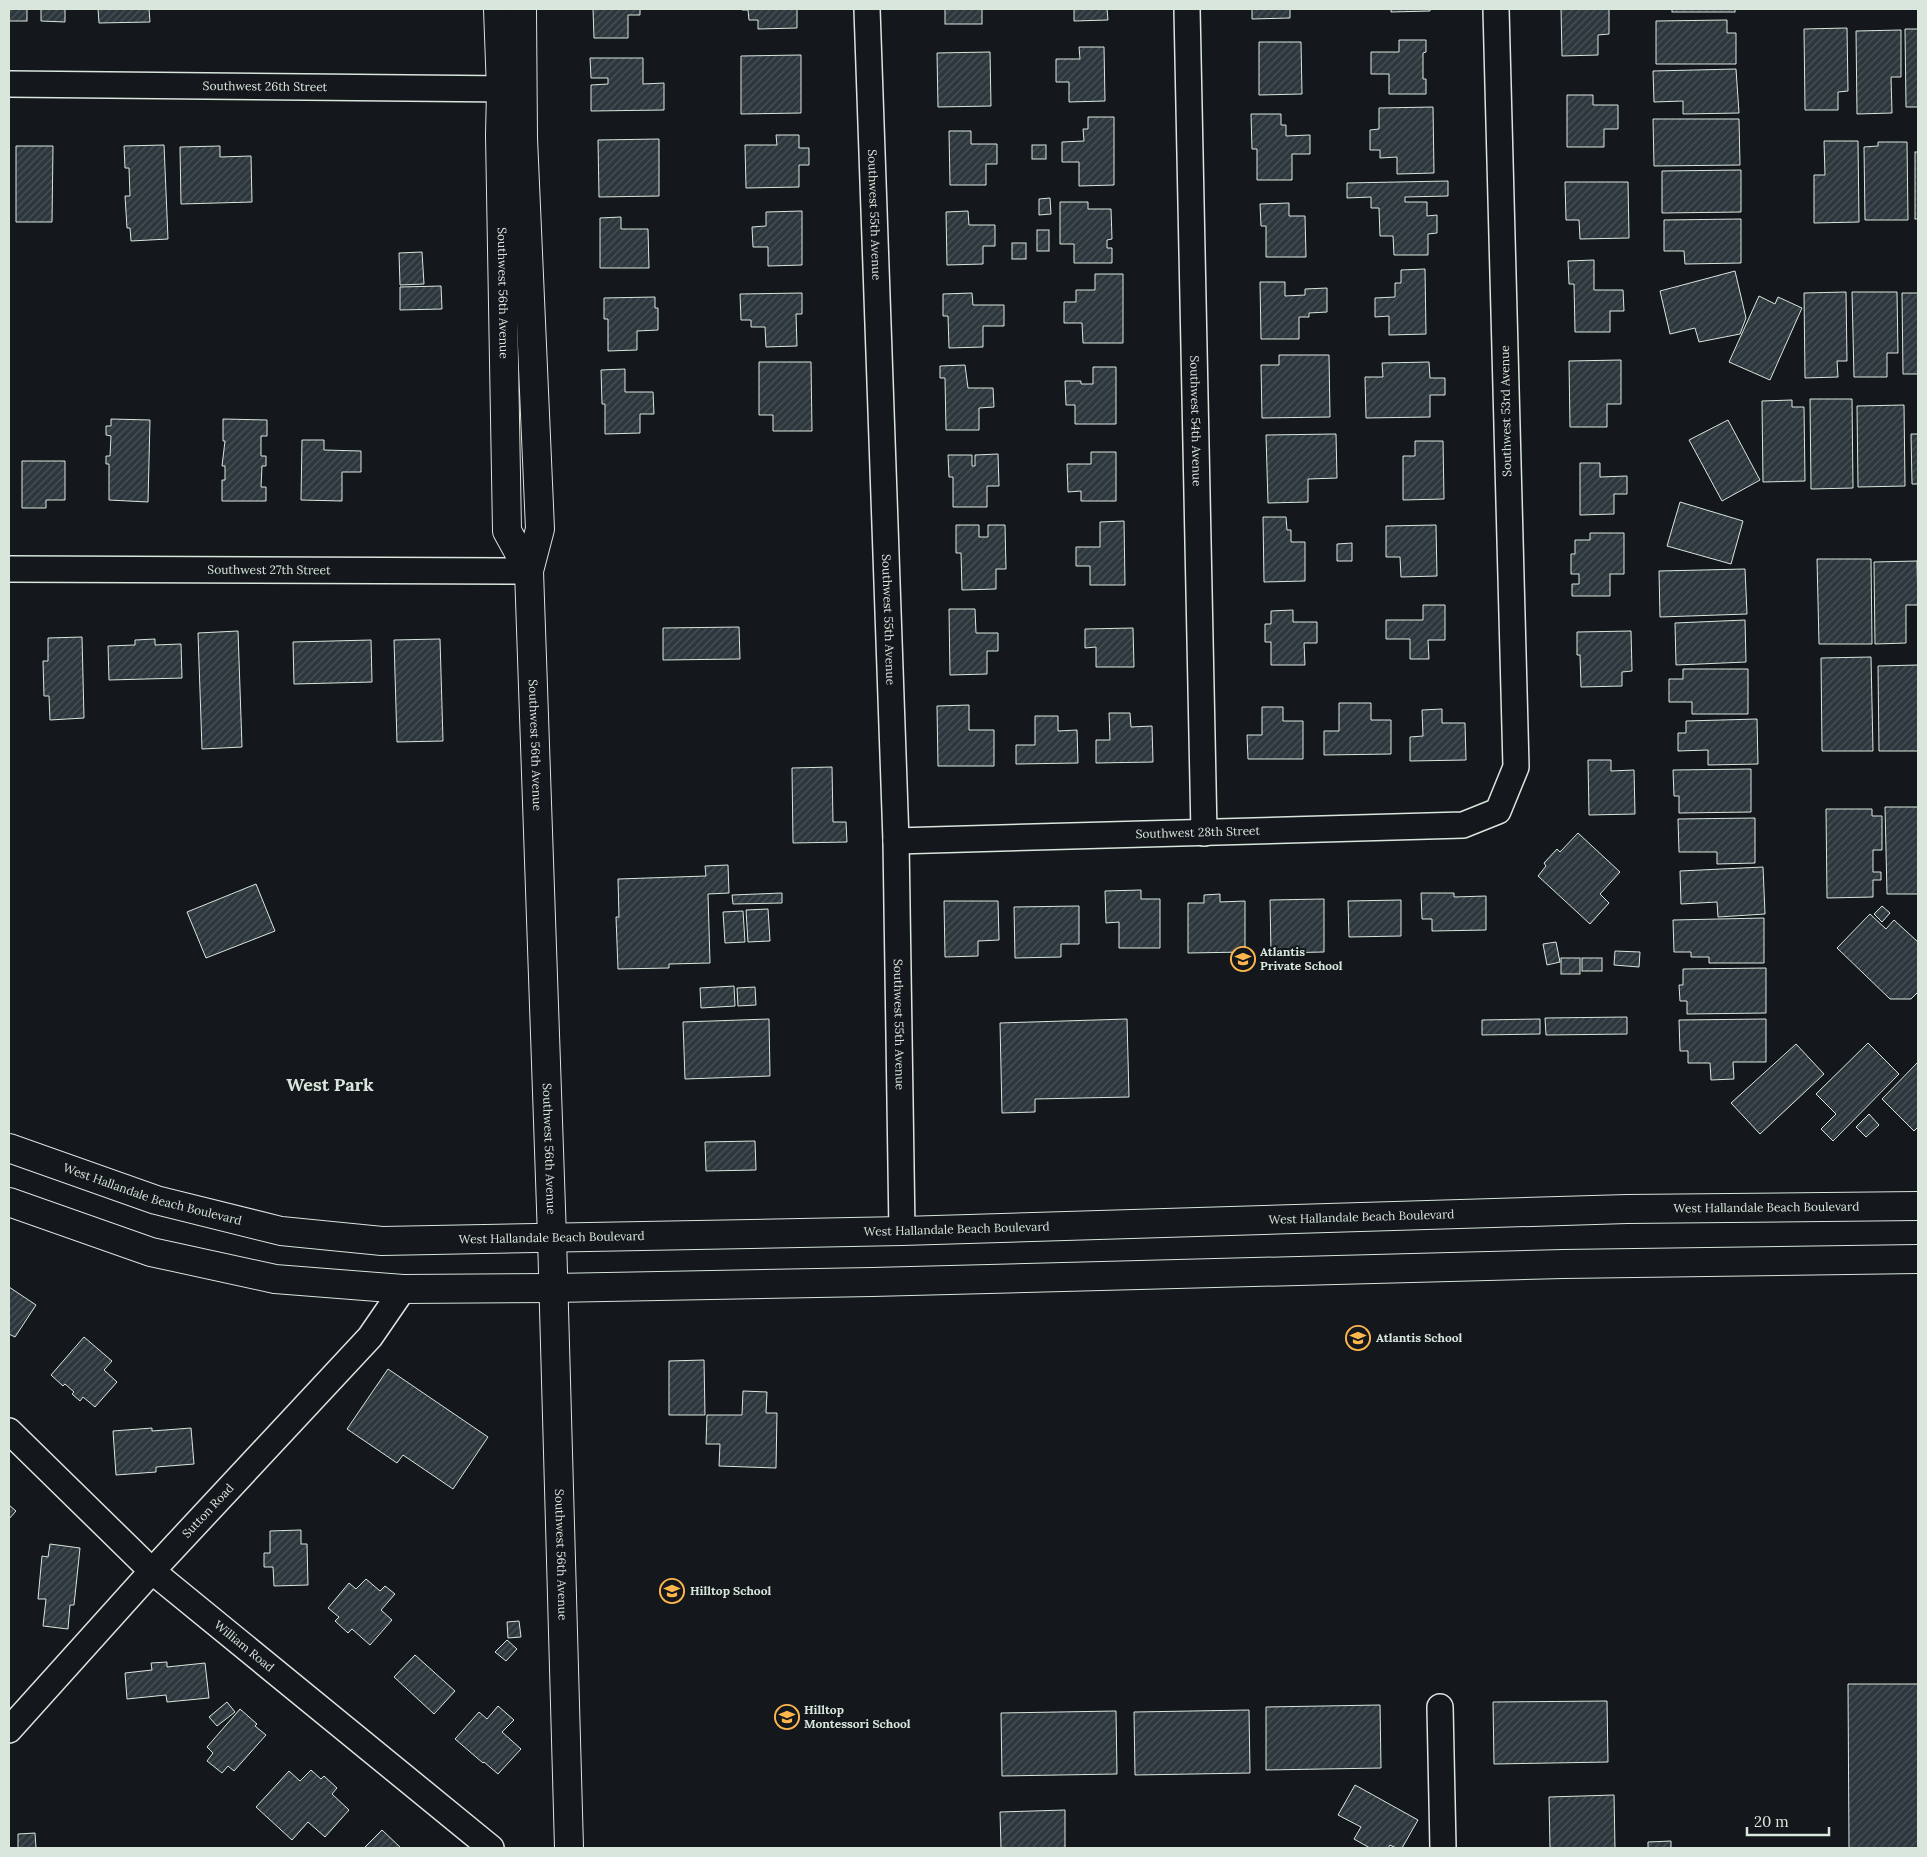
<svg xmlns="http://www.w3.org/2000/svg" width="1927" height="1857" viewBox="0 0 1927 1857" font-family="Lora,serif">
<defs>
<pattern id="building-hatch" width="6" height="6" patternUnits="userSpaceOnUse" patternTransform="scale(1.25)"><rect width="6" height="6" fill="#2c363c"/><path d="M-1 1l2-2M0 6l6-6M5 7l2-2" fill="none" stroke="#4a5358"/></pattern>
</defs>
<rect width="100%" height="100%" fill="#14181c"/>
<g fill="url(#building-hatch)" stroke="#d8e6dc">
<rect x="9" y="9" width="18" height="12"/>
<path d="M41,9H65V22L41,21Z"/>
<path d="M98,9H149L150,22L99,23Z"/>
<path d="M593,9H640V15H628V38H594Z"/>
<path d="M742,9H797V28L758,29V20H749L748,10H742Z"/>
<rect x="945" y="9" width="37" height="15"/>
<path d="M1074,9H1107L1108,20L1074,21Z"/>
<path d="M1252,9H1290V18L1252,19Z"/>
<path d="M1391,9H1430V11L1391,12Z"/>
<path d="M1561,9H1609V34L1598,35V55L1562,56Z"/>
<rect x="1672" y="9" width="63" height="3"/>
<path d="M1727,20V33H1736V64H1656V21Z"/>
<path d="M1847,28L1848,91L1838,92V110H1805L1804,29Z"/>
<path d="M1905,29H1918V107H1906Z"/>
<path d="M1901,30V77H1891L1892,113L1857,114L1856,31Z"/>
<path d="M1399,40H1426V52L1423,53V79H1426V94H1389V74H1371V52H1399Z"/>
<path d="M1259,42H1301L1302,94L1259,95Z"/>
<path d="M1079,47H1104L1105,101L1069,102V82H1056V59H1080Z"/>
<path d="M990,52L991,106L938,107L937,53Z"/>
<path d="M801,55V113L741,114V56Z"/>
<path d="M590,58H643V84L664,83V110L591,111V85L608,84V78H591Z"/>
<path d="M1736,69L1739,113L1683,114V101L1654,102L1653,71Z"/>
<path d="M1567,95H1593V105H1618V129H1604V147H1567Z"/>
<path d="M1433,107L1434,173L1397,174V157L1380,158V150H1370V130L1379,129V108Z"/>
<path d="M1251,114H1281V125H1286V136L1310,135V154H1292V180H1257V149H1252Z"/>
<path d="M1088,117H1114V185L1079,186V162H1062V142L1084,141L1083,129H1088Z"/>
<path d="M1653,119H1739L1740,165L1654,166Z"/>
<path d="M949,131H971V144H997V164H986V185H950Z"/>
<path d="M776,135H799V148H809V165H799V187L746,188L745,145H777Z"/>
<path d="M659,139V196L599,197L598,140Z"/>
<path d="M1824,141H1858L1859,222L1814,223V175H1825Z"/>
<path d="M1878,142H1907L1908,220H1865L1864,147L1878,146Z"/>
<path d="M164,145L168,239L131,241L130,228H127L125,196H130L129,168H125L124,146Z"/>
<rect x="1032" y="145" width="14" height="14"/>
<path d="M16,146H53L52,222H16Z"/>
<path d="M220,146V157L251,156L252,202L181,204L180,147Z"/>
<rect x="1915" y="152" width="3" height="67"/>
<path d="M1741,170V212L1662,213V171Z"/>
<path d="M1448,181V196L1405,197V202H1427V216L1437,215V233L1428,234V255H1394L1393,236H1380L1379,208H1371V197L1347,198V183Z"/>
<path d="M1565,182H1628L1629,238L1580,239L1579,220H1566Z"/>
<path d="M1050,198L1051,214L1039,215V199Z"/>
<path d="M1060,202H1088V209H1111L1112,239L1107,240V248H1112V263H1074V244H1060Z"/>
<path d="M1289,203V216H1305L1306,257H1266V226H1261L1260,204Z"/>
<path d="M802,211V265L768,266V247H753L752,227L766,226V212Z"/>
<path d="M968,211L969,225H995V246H983V264L947,265L946,212Z"/>
<path d="M621,217V229H648L649,268H600V218Z"/>
<path d="M1741,219V263L1685,264L1684,251H1664V220Z"/>
<rect x="1037" y="230" width="12" height="21"/>
<rect x="1012" y="243" width="14" height="16"/>
<path d="M422,252L424,284L400,285L399,253Z"/>
<path d="M1594,260V290H1623L1624,311H1610V332H1575L1574,284H1569L1568,261Z"/>
<path d="M1425,269L1426,334L1389,335V316L1375,317V298L1395,297V283H1401V270Z"/>
<path d="M1735,271L1746,318L1740,334L1699,342L1695,328L1670,334L1660,291Z"/>
<path d="M1095,274H1123V343H1083L1082,323H1064V302H1076V290H1095Z"/>
<path d="M1260,282H1285V296L1305,295V289L1327,288V312L1309,313V317H1299V339H1261Z"/>
<path d="M441,286L442,309L400,310V287Z"/>
<path d="M1846,292L1847,361H1837L1838,377L1805,378L1804,293Z"/>
<path d="M1852,292H1897L1898,353H1887V377H1854Z"/>
<path d="M802,293V314H796L797,346L766,347L765,327H751V320H741L740,294Z"/>
<path d="M972,293L973,305H1004V326H983V347L949,348L948,316H943V294Z"/>
<path d="M1902,293H1918V374H1903Z"/>
<path d="M1759,296L1775,304L1778,297L1802,308L1770,380L1729,362Z"/>
<path d="M655,297V308H658V330L637,331V350L608,351V319H604V298Z"/>
<path d="M1279,355H1329L1330,417L1262,418L1261,365H1279Z"/>
<path d="M1621,360V404H1607V427H1570L1569,361Z"/>
<path d="M759,362H811L812,431H773V415H759Z"/>
<path d="M1429,362L1430,378H1445V395H1430V417L1366,418L1365,377H1383L1382,363Z"/>
<path d="M965,365L968,388H993L994,407L979,408V430H946L945,378H940V366Z"/>
<path d="M1093,367H1116V424H1075V405H1066L1065,381H1081V384H1093Z"/>
<path d="M625,369V392H653L654,414H640V433L605,434V404H602L601,370Z"/>
<path d="M1810,399H1852L1853,488L1811,489Z"/>
<path d="M1792,400V407H1804L1805,481L1763,482L1762,401Z"/>
<path d="M1904,405L1905,486L1858,487L1857,406Z"/>
<path d="M111,419L150,420L148,502L109,500V464H106V456H110L111,436L106,435V426H111Z"/>
<path d="M223,419L267,420V436H261V456H266V466H262L261,487H266V501H222V480H225V466H222L225,441H223Z"/>
<path d="M1728,420L1760,480L1722,501L1689,440Z"/>
<path d="M1336,434L1337,478L1308,479V502L1268,503L1266,435Z"/>
<path d="M1911,434H1918V484H1912Z"/>
<path d="M302,440H324V450L361,451V472H342V501L301,500Z"/>
<path d="M1415,441H1443L1444,499L1403,500V456H1415Z"/>
<path d="M1091,452H1116V501H1081V491L1068,492L1067,464H1091Z"/>
<path d="M998,454L999,486H987V507H953V477H949L948,455H972V466H975V455Z"/>
<path d="M22,461H65V500H46V508H22Z"/>
<path d="M1580,463H1600V477L1627,476V494H1614V514L1580,515Z"/>
<path d="M1680,502L1743,521L1731,564L1667,546Z"/>
<path d="M1263,517H1286L1287,530H1291V542H1305V581L1264,582Z"/>
<path d="M1124,521L1125,585H1090V566H1076V547H1100V522Z"/>
<path d="M956,525H979V537H988V525H1005L1006,569H996V589L962,590L961,553H956Z"/>
<path d="M1436,525L1437,576L1401,577L1400,557H1386V526Z"/>
<path d="M1590,533H1624V574H1610V596H1572V584H1579V574H1571V554H1575V540H1590Z"/>
<path d="M1352,543V561H1337V544Z"/>
<path d="M1817,559H1871L1872,644H1819Z"/>
<path d="M1917,561L1918,605H1906V643L1875,644L1874,562Z"/>
<path d="M1745,569L1747,614L1660,617L1659,571Z"/>
<path d="M1423,605H1445V640H1428L1429,659H1410V639H1386V620H1423Z"/>
<path d="M949,609H975L976,633H998V651H987V674L950,675Z"/>
<path d="M1293,610V622H1317V643H1304L1305,665H1271V642H1265V624H1271V611Z"/>
<path d="M1745,620L1746,662L1676,665L1675,623Z"/>
<path d="M739,627L740,659L663,660V628Z"/>
<path d="M1133,628L1134,667H1096V647L1085,648V629Z"/>
<path d="M238,631L242,747L202,749L198,633Z"/>
<path d="M1631,631L1632,671L1622,672V686L1581,687L1580,655H1577V632Z"/>
<path d="M82,637L84,718L50,720L49,696H44L43,661H48V638Z"/>
<path d="M155,639V645L181,644L182,678L109,680L108,646L135,645V640Z"/>
<path d="M440,639L443,741L397,742L394,640Z"/>
<path d="M371,640L372,682L294,684L293,642Z"/>
<path d="M1871,657L1873,751H1822L1821,658Z"/>
<path d="M1918,665V751H1879L1878,666Z"/>
<path d="M1683,669H1748V714H1692V702H1669V679H1683Z"/>
<path d="M1339,703H1371V720H1391V754L1324,755V731H1339Z"/>
<path d="M969,705V730H994V766H938L937,706Z"/>
<path d="M1262,707H1283V721H1303V759H1248L1247,735H1262Z"/>
<path d="M1442,709V723H1465L1466,760L1410,761V737L1423,736L1422,710Z"/>
<path d="M1109,713H1130L1131,727L1152,726L1153,762L1096,763V740H1110Z"/>
<path d="M1035,716H1058V731L1077,730L1078,763L1016,764V745H1035Z"/>
<path d="M1757,719L1758,764L1708,765V750L1678,751V733H1686V721Z"/>
<path d="M1588,760H1611V771L1634,770L1635,814L1589,815Z"/>
<path d="M832,767L833,822H846L847,842L793,843L792,768Z"/>
<path d="M1751,769V812L1679,813V796H1674L1673,770Z"/>
<path d="M1885,807H1918V894H1887Z"/>
<path d="M1826,809H1872V816H1882V850H1873V872H1881V880H1873V897L1827,898Z"/>
<path d="M1755,818V863L1717,864V852H1679L1678,819Z"/>
<path d="M1578,833L1620,872L1600,894L1609,903L1590,924L1538,876L1546,866L1544,863L1557,849L1560,852Z"/>
<path d="M728,865L729,893L708,894L710,963L669,964V968L618,969L616,917H619L618,879L706,876L705,866Z"/>
<path d="M1763,867L1765,914L1718,917L1717,902L1681,904L1680,871Z"/>
<path d="M256,884L275,931L206,958L187,912Z"/>
<path d="M1141,890V899H1160V948H1119V922L1106,923L1105,891Z"/>
<path d="M782,893V903L733,904L732,895Z"/>
<path d="M1421,893H1454V897L1486,896V930L1432,931V919H1422Z"/>
<path d="M1220,894V902L1245,901V952L1188,953V903H1204V895Z"/>
<path d="M1324,899V952L1271,953L1270,900Z"/>
<path d="M1401,900V936L1349,937L1348,901Z"/>
<path d="M944,901H998L999,940L978,941V956L945,957Z"/>
<path d="M1079,906V944H1061V957L1015,958L1014,907Z"/>
<path d="M1882,906L1890,913L1882,922L1874,914Z"/>
<path d="M768,909L770,941L748,942L746,910Z"/>
<path d="M743,911L745,942L725,943L723,912Z"/>
<path d="M1870,914L1886,929L1894,920L1918,942V992L1911,999H1890L1837,948Z"/>
<path d="M1764,918V963H1709V957H1691V952H1674L1673,920Z"/>
<path d="M1556,942L1560,962L1547,965L1543,944Z"/>
<path d="M1615,951L1640,952L1639,967L1614,965Z"/>
<rect x="1561" y="958" width="19" height="16"/>
<rect x="1582" y="958" width="20" height="13"/>
<path d="M1766,968V1013L1687,1014V1001H1680L1679,985H1683V969Z"/>
<path d="M734,986L735,1006L701,1008L700,988Z"/>
<path d="M755,987L756,1005L738,1006L737,988Z"/>
<path d="M1627,1017V1034L1546,1035L1545,1018Z"/>
<path d="M769,1019L770,1076L685,1079L683,1022Z"/>
<path d="M1127,1019L1129,1097L1035,1099V1112L1002,1113L1000,1023Z"/>
<path d="M1540,1019V1034L1482,1035V1020Z"/>
<path d="M1766,1019V1062H1733L1734,1079L1711,1080L1710,1063H1688V1051H1680L1679,1020Z"/>
<path d="M1868,1043L1899,1074L1833,1141L1821,1129L1836,1114L1816,1094Z"/>
<path d="M1796,1044L1824,1074L1760,1134L1731,1103Z"/>
<path d="M1918,1062V1127L1914,1131L1882,1099Z"/>
<path d="M1869,1114L1879,1125L1866,1137L1856,1127Z"/>
<path d="M755,1141L756,1170L706,1171L705,1142Z"/>
<path d="M9,1287L36,1305L15,1337L9,1334Z"/>
<path d="M84,1337L112,1361L104,1370L117,1382L95,1407L83,1397L80,1401L72,1394L74,1392L65,1384L63,1386L51,1375Z"/>
<path d="M704,1360L705,1415H669V1361Z"/>
<path d="M388,1369L488,1437L453,1489L403,1455L397,1463L347,1429Z"/>
<path d="M743,1391L767,1392L766,1413H777L776,1468L719,1466L720,1444H706L707,1415H742Z"/>
<path d="M152,1428V1431L191,1428L194,1464L156,1467V1472L116,1475L113,1431Z"/>
<path d="M9,1505L16,1511L9,1519Z"/>
<path d="M301,1530V1544H307L308,1585L274,1586L273,1567H264V1553H270V1531Z"/>
<path d="M50,1544L80,1548L74,1605H70L68,1629L43,1626L46,1599H38L42,1556L48,1557Z"/>
<path d="M366,1579L380,1591L385,1586L395,1594L381,1610L392,1620L370,1645L352,1629L348,1633L335,1621L339,1617L328,1608L349,1583L356,1589Z"/>
<path d="M519,1621L521,1637L508,1638L507,1622Z"/>
<path d="M507,1640L517,1649L506,1661L495,1652Z"/>
<path d="M415,1655L455,1691L434,1714L394,1677Z"/>
<path d="M167,1662V1667L205,1663L209,1698L167,1702L166,1695L127,1699L125,1673L152,1670L151,1663Z"/>
<path d="M1848,1684H1918V1848H1849Z"/>
<path d="M1607,1701L1608,1762L1494,1764L1493,1702Z"/>
<path d="M227,1702L235,1712L217,1726L209,1717Z"/>
<path d="M1380,1705L1381,1768L1266,1770V1707Z"/>
<path d="M498,1706L514,1720L502,1732L521,1749L498,1774L484,1762L483,1763L455,1739L479,1712L487,1719Z"/>
<path d="M240,1709L257,1724L255,1726L266,1735L234,1771L228,1766L222,1773L207,1761L213,1753L207,1747Z"/>
<path d="M1249,1710L1250,1773L1135,1775L1134,1712Z"/>
<path d="M1116,1711L1117,1774L1002,1776L1001,1713Z"/>
<path d="M311,1770L321,1779L324,1776L337,1788L332,1794L349,1810L325,1837L308,1822L292,1840L256,1807L289,1771L300,1781Z"/>
<path d="M1355,1785L1418,1820L1402,1848H1396L1390,1845L1388,1848H1370L1354,1839L1361,1827L1338,1815Z"/>
<path d="M1614,1795L1615,1848H1550L1549,1797Z"/>
<path d="M1065,1810V1848H1001L1000,1812Z"/>
<path d="M382,1830L401,1848H364Z"/>
<path d="M35,1833L36,1848H18V1834Z"/>
<path d="M1671,1841V1848H1648V1842Z"/>
</g>
<g fill="none" stroke-linecap="round" stroke-linejoin="round">
<defs>
<g id="minor">
<path id="s1" d="M867,9L896,841L902,1231"/>
<path id="s2" d="M1187,9L1204,833"/>
<path id="s3" d="M9,84L521,89"/>
<path id="s4" d="M9,569L529,571"/>
<path id="s5" d="M896,841L1463,825L1498,811L1516,767L1496,9"/>
<path id="s6" d="M9,1431L152,1571L491,1848"/>
<path d="M1440,1707L1443,1848"/>
<path id="s7" d="M9,1730L152,1571L370,1337L403,1289"/>
</g>
<g id="tertiary">
<path id="s8" d="M498,9L501,90L500,135L507,531L529,571"/>
<path id="s9" d="M522,9L523,138L540,529L529,571L552,1237L569,1848"/>
</g>
<g id="primary">
<path id="s10" d="M9,1148L156,1200L281,1231L382,1241L902,1231L1627,1209L1918,1206"/>
<path d="M9,1202L151,1252L275,1279L403,1289L553,1288L872,1282L1563,1264L1918,1259"/>
</g>
</defs>
<use href="#minor" stroke="#d8e6dc" stroke-width="28"/>
<use href="#tertiary" stroke="#d8e6dc" stroke-width="30"/>
<use href="#primary" stroke="#d8e6dc" stroke-width="30"/>
<use href="#minor" stroke="#14181c" stroke-width="25"/>
<use href="#tertiary" stroke="#14181c" stroke-width="28"/>
<use href="#primary" stroke="#14181c" stroke-width="28"/>
</g>
<defs>
<symbol id="school-ring" viewBox="-11 -11 22 22"><circle r="9.5" fill="#14181c" stroke="#ffb74d" stroke-width="1.5"/><path d="M0-5L7-2L0 1L-7-2ZM-4 1L0 2.5L4 1V4Q0 6-4 4Z" fill="#ffb74d"/></symbol>
</defs>
<g fill-rule="evenodd">
<use href="#school-ring" x="1229" y="945" width="28" height="28"/>
<use href="#school-ring" x="1344" y="1324" width="28" height="28"/>
<use href="#school-ring" x="658" y="1577" width="28" height="28"/>
<use href="#school-ring" x="773" y="1703" width="28" height="28"/>
</g>
<g text-anchor="middle" stroke-width="4" stroke-linejoin="round" paint-order="stroke">
<g font-size="12" fill="#d8e6dc" stroke="#14181c">
<text dy="4" stroke="none"><textPath href="#s3" startOffset="256">Southwest 26th Street</textPath></text>
<text dy="4" stroke="none"><textPath href="#s1" startOffset="206">Southwest 55th Avenue</textPath></text>
<text dy="4" stroke="none"><textPath href="#s8" startOffset="284">Southwest 56th Avenue</textPath></text>
<text transform="translate(1506 411) rotate(-91)" y="4">Southwest 53rd Avenue</text>
<text dy="4" stroke="none"><textPath href="#s2" startOffset="412">Southwest 54th Avenue</textPath></text>
<text dy="4" stroke="none"><textPath href="#s4" startOffset="260">Southwest 27th Street</textPath></text>
<text dy="4" stroke="none"><textPath href="#s1" startOffset="611">Southwest 55th Avenue</textPath></text>
<text dy="4" stroke="none"><textPath href="#s9" startOffset="738">Southwest 56th Avenue</textPath></text>
<text dy="4" stroke="none"><textPath href="#s5" startOffset="302">Southwest 28th Street</textPath></text>
<text dy="4" stroke="none"><textPath href="#s1" startOffset="1016">Southwest 55th Avenue</textPath></text>
<text dy="4" stroke="none"><textPath href="#s9" startOffset="1142">Southwest 56th Avenue</textPath></text>
<text dy="4" stroke="none"><textPath href="#s10" startOffset="151">West Hallandale Beach Boulevard</textPath></text>
<text dy="4" stroke="none"><textPath href="#s10" startOffset="1771">West Hallandale Beach Boulevard</textPath></text>
<text dy="4" stroke="none"><textPath href="#s10" startOffset="1366">West Hallandale Beach Boulevard</textPath></text>
<text dy="4" stroke="none"><textPath href="#s10" startOffset="961">West Hallandale Beach Boulevard</textPath></text>
<text dy="4" stroke="none"><textPath href="#s10" startOffset="556">West Hallandale Beach Boulevard</textPath></text>
<text dy="4" stroke="none"><textPath href="#s7" startOffset="296">Sutton Road</textPath></text>
<text dy="4" stroke="none"><textPath href="#s9" startOffset="1548">Southwest 56th Avenue</textPath></text>
<text dy="4" stroke="none"><textPath href="#s6" startOffset="319">William Road</textPath></text>
</g>
<g font-size="12" font-weight="bold" fill="#d8e6dc" stroke="#14181c" text-anchor="start">
<text x="1260" y="956">Atlantis<tspan x="1260" dy="14">Private School</tspan></text>
<text x="1376" y="1342">Atlantis School</text>
<text x="690" y="1595">Hilltop School</text>
<text x="804" y="1714">Hilltop<tspan x="804" dy="14">Montessori School</tspan></text>
</g>
<g font-size="18" font-weight="bold" fill="#d8e6dc" stroke="#14181c">
<text x="330" y="1091">West Park</text>
</g>
</g>
<rect width="1927" height="1857" fill="none" stroke="#d8e6dc" stroke-width="20"/>
<path d="M1747 1827v8h82v-8" fill="none" stroke="#d8e6dc" stroke-width="2.5"/>
<text x="1754" y="1827" font-size="15" fill="#d8e6dc" stroke="#14181c" stroke-width="4" paint-order="stroke">20 m</text>
</svg>
